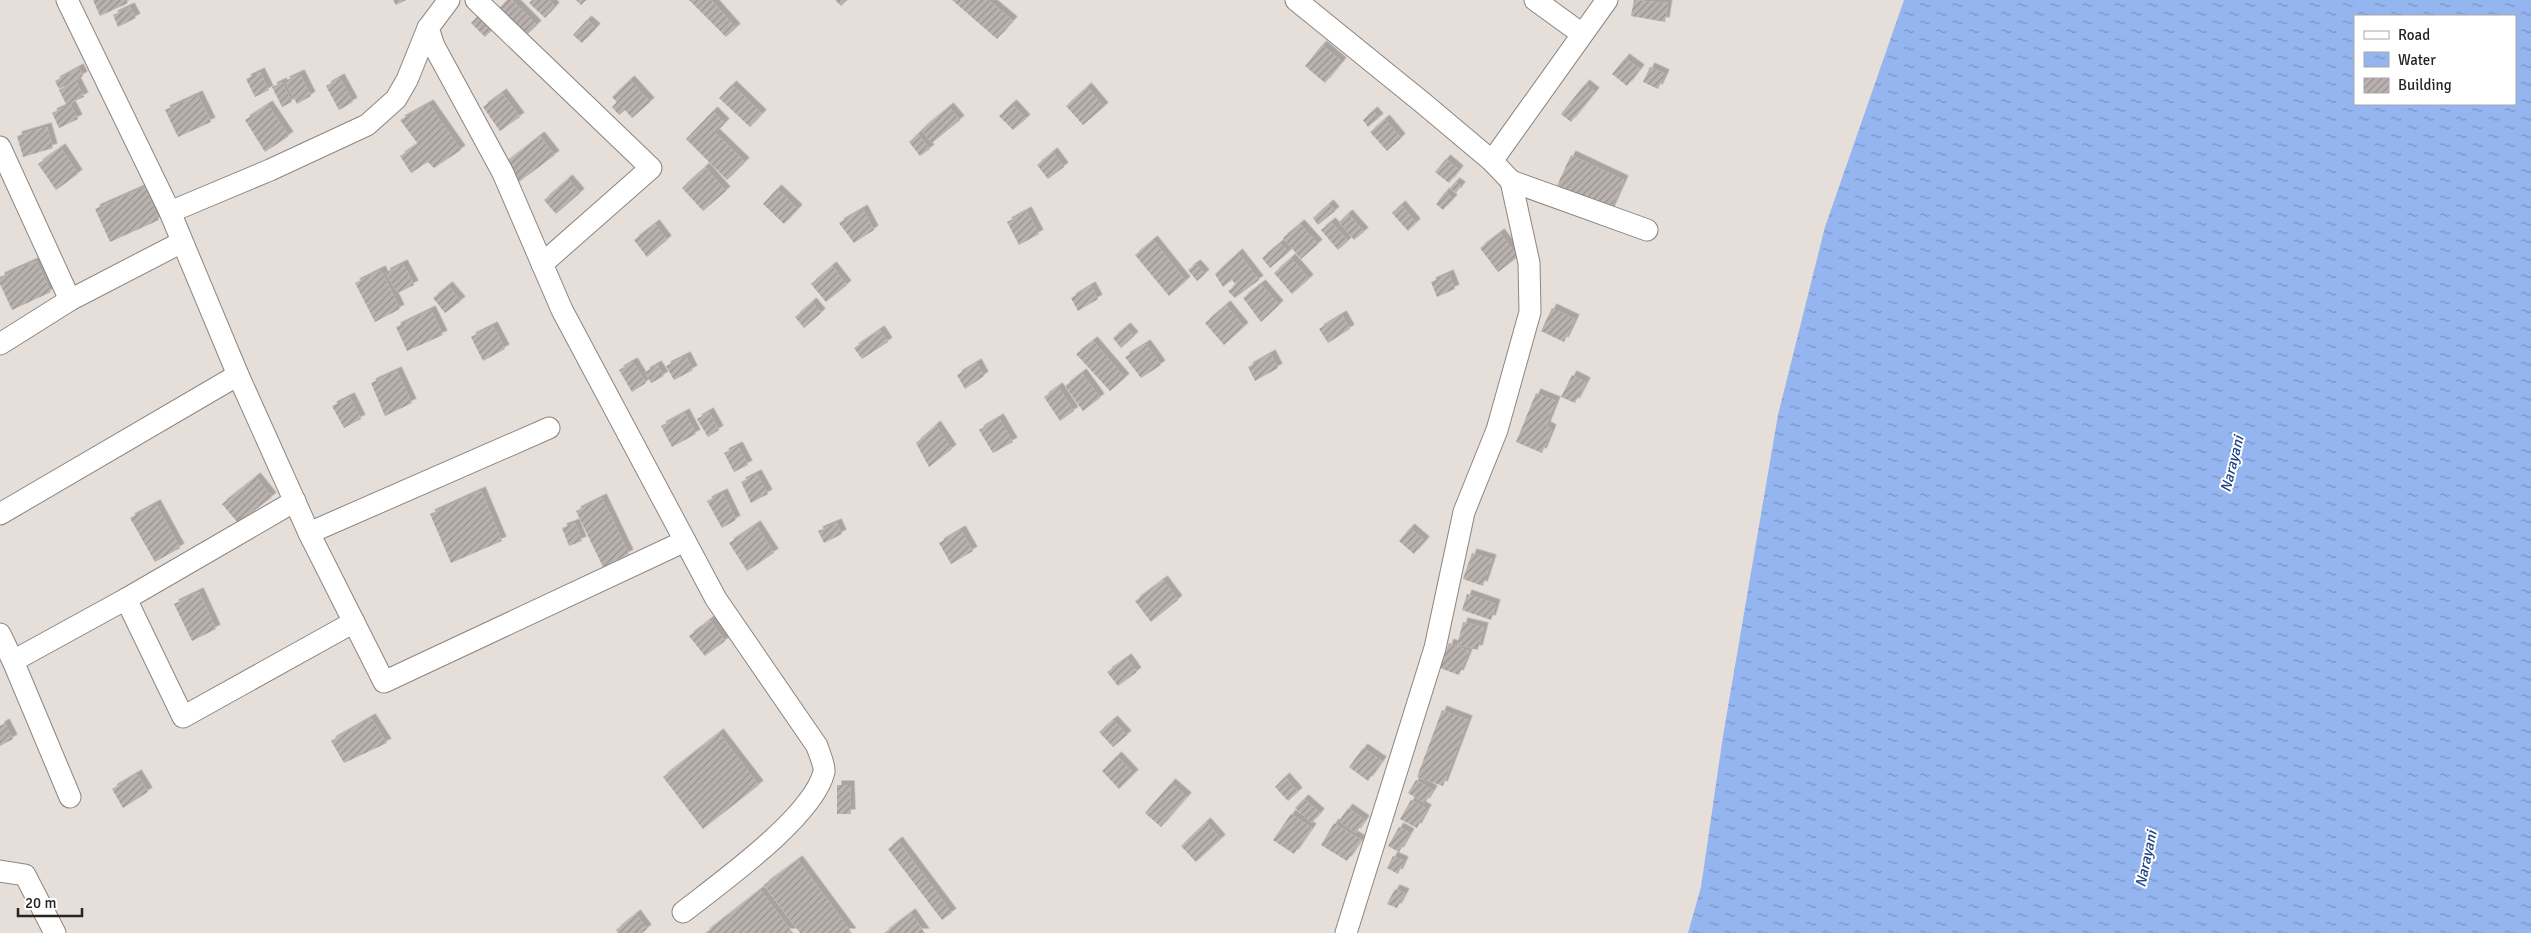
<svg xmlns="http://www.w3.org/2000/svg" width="2531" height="933" viewBox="0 0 2531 933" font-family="Signika,sans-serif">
<defs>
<pattern id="water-ripples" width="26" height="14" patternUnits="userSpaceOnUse" patternTransform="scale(1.25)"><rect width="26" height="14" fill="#94b5f0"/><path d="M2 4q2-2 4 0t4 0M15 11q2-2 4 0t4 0" fill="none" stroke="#7993c2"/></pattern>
<pattern id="building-hatch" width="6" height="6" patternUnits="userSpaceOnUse" patternTransform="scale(1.25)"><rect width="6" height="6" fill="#bab2ae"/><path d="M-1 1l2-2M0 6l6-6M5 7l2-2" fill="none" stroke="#97918d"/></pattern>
<filter id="shadow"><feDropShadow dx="4.5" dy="-4.5" stdDeviation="0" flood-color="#0004"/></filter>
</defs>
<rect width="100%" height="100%" fill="#e6ded9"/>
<path fill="url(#water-ripples)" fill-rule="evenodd" d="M1904,0H2531V933H1688L1701,887L1723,736L1778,415L1825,227ZM2355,16H2515V104H2355Z"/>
<g fill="url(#building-hatch)" filter="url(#shadow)">
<path d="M93,0H126L128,3L100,16Z"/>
<path d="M393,0H406L396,5Z"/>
<path d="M507,0H512L537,25L520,41L493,15Z"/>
<path d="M532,0H549L555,7L545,18L529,3Z"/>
<path d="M576,0H586L581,5Z"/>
<path d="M689,0H711L736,28L726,37Z"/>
<path d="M835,0H847L841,6Z"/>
<path d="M952,0H988L1013,21L997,39Z"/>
<path d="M1634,0L1668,3L1665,22L1631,16Z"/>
<path d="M130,7L136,18L118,27L113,15Z"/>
<path d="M480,14L494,28L485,37L471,23Z"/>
<path d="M587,20L596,28L582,43L573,35Z"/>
<path d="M1322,45L1342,62L1325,83L1305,66Z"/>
<path d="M1625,58L1640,69L1627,86L1612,74Z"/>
<path d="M1650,67L1665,74L1658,89L1643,82Z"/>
<path d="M79,68L83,76L59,89L55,81Z"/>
<path d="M260,72L269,90L255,97L246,79Z"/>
<path d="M300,74L311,96L297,104L285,81Z"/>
<path d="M340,78L353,102L339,110L326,86Z"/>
<path d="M630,80L650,102L632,118L625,110L619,115L612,107L617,102L612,97Z"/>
<path d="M76,81L84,97L70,103L78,119L59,128L52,113L67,106L59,90Z"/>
<path d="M282,82L292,102L282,107L272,87Z"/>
<path d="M1585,84L1595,92L1571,122L1561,114Z"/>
<path d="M732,85L762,114L750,127L719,98Z"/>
<path d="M1087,87L1104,107L1083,125L1066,106Z"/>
<path d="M502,93L520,117L500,131L483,107Z"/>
<path d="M198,95L211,122L178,137L165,110Z"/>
<path d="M429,104L461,150L434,168L428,162L411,173L400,156L418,144L400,120Z"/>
<path d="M1012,104L1026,119L1013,130L999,116Z"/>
<path d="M268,105L289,136L265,152L245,120Z"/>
<path d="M949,107L960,120L932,143L921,130Z"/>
<path d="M713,111L725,123L715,133L745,162L727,180L686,139Z"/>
<path d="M1373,111L1379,118L1368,127L1363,120Z"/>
<path d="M1385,119L1401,138L1387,151L1370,132Z"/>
<path d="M47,127L53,148L23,157L17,136Z"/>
<path d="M918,134L930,149L920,156L909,142Z"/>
<path d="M540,136L555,155L519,182L504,164Z"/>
<path d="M61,148L78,174L56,190L38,164Z"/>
<path d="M1053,152L1064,167L1048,179L1037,165Z"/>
<path d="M1571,155L1624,180L1609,213L1556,188Z"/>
<path d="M1446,159L1459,170L1449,183L1435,172Z"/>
<path d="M705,167L726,191L703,211L682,188Z"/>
<path d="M568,179L580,193L556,214L544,200Z"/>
<path d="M1455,182L1461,186L1456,193L1450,188Z"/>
<path d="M145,187L159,220L110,242L95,209Z"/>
<path d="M777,189L798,209L784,224L763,204Z"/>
<path d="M1445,192L1453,199L1443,210L1436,204Z"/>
<path d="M1329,204L1335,211L1318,225L1313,218Z"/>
<path d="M1401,205L1416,223L1408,231L1392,213Z"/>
<path d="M863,209L874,230L854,243L839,223Z"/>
<path d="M1027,211L1039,234L1019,245L1007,222Z"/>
<path d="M1348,214L1364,232L1354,240L1339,222Z"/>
<path d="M1331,222L1348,241L1338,250L1321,230Z"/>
<path d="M655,224L667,240L647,257L634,240Z"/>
<path d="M1300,224L1318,244L1301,259L1283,238Z"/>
<path d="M1500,233L1518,257L1498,272L1480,248Z"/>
<path d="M1153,240L1186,281L1169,296L1135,255Z"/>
<path d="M1280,243L1289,252L1270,268L1262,258Z"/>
<path d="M1238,253L1259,280L1235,298L1228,291L1236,285L1232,280L1223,287L1215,274Z"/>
<path d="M1291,258L1309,279L1292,294L1274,273Z"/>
<path d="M36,261L51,292L12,310L0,284V277Z"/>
<path d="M403,264L414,285L398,293L385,273Z"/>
<path d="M1196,264L1205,274L1197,281L1188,270Z"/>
<path d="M832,266L847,285L826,302L811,284Z"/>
<path d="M381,270L400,309L375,322L355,283Z"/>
<path d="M1449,274L1455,289L1437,297L1431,282Z"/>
<path d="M1261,284L1279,305L1261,322L1243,298Z"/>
<path d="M448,286L461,301L445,313L433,298Z"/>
<path d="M1091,286L1098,299L1078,311L1071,298Z"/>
<path d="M812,302L821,313L804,328L795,317Z"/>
<path d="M1226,305L1244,327L1224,345L1205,323Z"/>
<path d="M1552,308L1575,319L1564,342L1541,331Z"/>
<path d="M431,310L443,335L407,351L396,327Z"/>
<path d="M1342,315L1350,329L1328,343L1319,329Z"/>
<path d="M493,326L505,349L483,361L471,337Z"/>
<path d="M1126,327L1134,336L1121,348L1113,338Z"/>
<path d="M880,330L888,342L862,359L854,348Z"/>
<path d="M1093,341L1125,378L1110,391L1076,354Z"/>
<path d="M1146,344L1161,365L1141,378L1125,357Z"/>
<path d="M1271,354L1278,368L1255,381L1248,367Z"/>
<path d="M686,356L693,370L674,380L666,366Z"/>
<path d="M633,362L646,383L632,392L619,370Z"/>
<path d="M977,363L984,376L965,389L957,375Z"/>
<path d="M657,365L664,376L651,383L645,372Z"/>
<path d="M397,371L412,403L385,416L371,383Z"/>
<path d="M1082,373L1100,398L1083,411L1065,386Z"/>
<path d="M1572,375L1586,382L1575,403L1561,397Z"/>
<path d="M1058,387L1074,411L1060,421L1044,397Z"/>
<path d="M1536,393L1556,401L1546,426L1552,429L1542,453L1516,442Z"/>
<path d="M350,397L361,419L344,428L332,406Z"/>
<path d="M709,412L719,430L708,437L697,419Z"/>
<path d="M685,413L696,434L672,447L661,426Z"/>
<path d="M999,418L1013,442L993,453L979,430Z"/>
<path d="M936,425L952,449L929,467L916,443Z"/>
<path d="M738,446L748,465L734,472L724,453Z"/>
<path d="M757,474L768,494L751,503L741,482Z"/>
<path d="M256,477L272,497L238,523L222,504Z"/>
<path d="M481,491L502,541L451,563L430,514Z"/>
<path d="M723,493L736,520L722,528L707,501Z"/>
<path d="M602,498L629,554L603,567L576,511Z"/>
<path d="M156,504L180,548L155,562L130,518Z"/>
<path d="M575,523L582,541L569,546L562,528Z"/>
<path d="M837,523L842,534L824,543L818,531Z"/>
<path d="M756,525L774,553L747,571L729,543Z"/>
<path d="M1410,528L1425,541L1414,554L1399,541Z"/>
<path d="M961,530L973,551L951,564L939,543Z"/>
<path d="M1472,553L1492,559L1483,586L1463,579Z"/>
<path d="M1163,580L1178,600L1151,622L1135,601Z"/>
<path d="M199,592L216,629L192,641L174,604Z"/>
<path d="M1467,594L1496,604L1491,620L1462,610Z"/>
<path d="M710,620L725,641L705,656L689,636Z"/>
<path d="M1463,622L1484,627L1478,650L1457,645Z"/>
<path d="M1449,643L1469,651L1459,675L1440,668Z"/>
<path d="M1127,658L1137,672L1118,686L1107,672Z"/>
<path d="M1442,710L1468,720L1443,786L1417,777Z"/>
<path d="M371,718L387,743L344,763L331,741Z"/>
<path d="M1113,720L1127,735L1113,747L1099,732Z"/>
<path d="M5,723L13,739L0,746V726Z"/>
<path d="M719,733L759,785L703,829L663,777Z"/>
<path d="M1363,748L1382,761L1368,781L1349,767Z"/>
<path d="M1117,756L1134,774L1119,789L1102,771Z"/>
<path d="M137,774L148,792L123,808L112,789Z"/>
<path d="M1285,777L1298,792L1288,801L1275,787Z"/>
<path d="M1416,780L1433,790L1425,803L1408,793Z"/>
<path d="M1171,783L1187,797L1161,827L1145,813Z"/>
<path d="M837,785H850L851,814H837Z"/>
<path d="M1304,799L1320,813L1312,823L1295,808Z"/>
<path d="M1411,800L1427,809L1417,828L1400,819Z"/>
<path d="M1348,808L1365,820L1356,833L1339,821Z"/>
<path d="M1291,814L1312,828L1294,854L1273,840Z"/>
<path d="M1206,822L1221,839L1196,862L1181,846Z"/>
<path d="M1334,823L1361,840L1347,861L1321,845Z"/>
<path d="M1399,827L1410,833L1399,852L1388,846Z"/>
<path d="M898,841L952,913L942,920L888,849Z"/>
<path d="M1393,856L1404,861L1398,874L1387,868Z"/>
<path d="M798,860L852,933H800L764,885Z"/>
<path d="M1395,889L1405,893L1397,908L1387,904Z"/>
<path d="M760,890L793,933H705Z"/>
<path d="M911,913L925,933H884Z"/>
<path d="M636,914L647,929L642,933H618L616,930Z"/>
</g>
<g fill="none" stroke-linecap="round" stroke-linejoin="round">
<defs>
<g id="minor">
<path d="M67,0L170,212L238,375L309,533L384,682L685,541"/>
<path d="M449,0L428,28L434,46L503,173L562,310L716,599L817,746C819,753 825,765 824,772C813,817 720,883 683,912"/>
<path d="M476,0L651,168L542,264"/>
<path d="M1296,0L1423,103L1492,161L1511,181L1529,263L1530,312L1497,430L1464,512L1435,648L1346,933"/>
<path d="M1535,0L1582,34"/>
<path d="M0,147L70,300"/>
<path d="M1492,161L1607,0"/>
<path d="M1511,181L1647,230"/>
<path d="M170,212L270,170L367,125L396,99L407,80L428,28"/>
<path d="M0,344L70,300L182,242"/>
<path d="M0,514L238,375"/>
<path d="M309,533L549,428"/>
<path d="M126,599L295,501"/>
<path d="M0,634L13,661L126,599L183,717L354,622"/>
<path d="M13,661L70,797"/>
<path d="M0,871L25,875L55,933"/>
</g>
</defs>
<use href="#minor" stroke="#8d8581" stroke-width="23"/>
<use href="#minor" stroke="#fff" stroke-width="21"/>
</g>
<g text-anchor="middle" stroke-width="4" stroke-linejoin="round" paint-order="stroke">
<g font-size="15" font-style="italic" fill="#204388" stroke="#fff">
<text transform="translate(2232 464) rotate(-76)" y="5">Narayani</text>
<text transform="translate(2146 859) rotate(-78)" y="5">Narayani</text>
</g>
</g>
<rect x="2354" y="15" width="162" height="90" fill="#ffffff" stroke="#a9a7a7"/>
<rect x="2364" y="31" width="25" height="8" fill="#ffffff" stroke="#a9a7a7"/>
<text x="2398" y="40" font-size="15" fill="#272422">Road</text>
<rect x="2364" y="52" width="25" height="15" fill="url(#water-ripples)" stroke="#a9a7a7"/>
<text x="2398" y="65" font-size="15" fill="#272422">Water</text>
<rect x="2364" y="78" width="25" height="15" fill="url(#building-hatch)" stroke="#a9a7a7"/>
<text x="2398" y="90" font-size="15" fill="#272422">Building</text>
<path d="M18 908v8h64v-8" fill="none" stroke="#272422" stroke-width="2.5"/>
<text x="25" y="908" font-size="15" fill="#272422" stroke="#ffffff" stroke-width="4" paint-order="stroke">20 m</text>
</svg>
